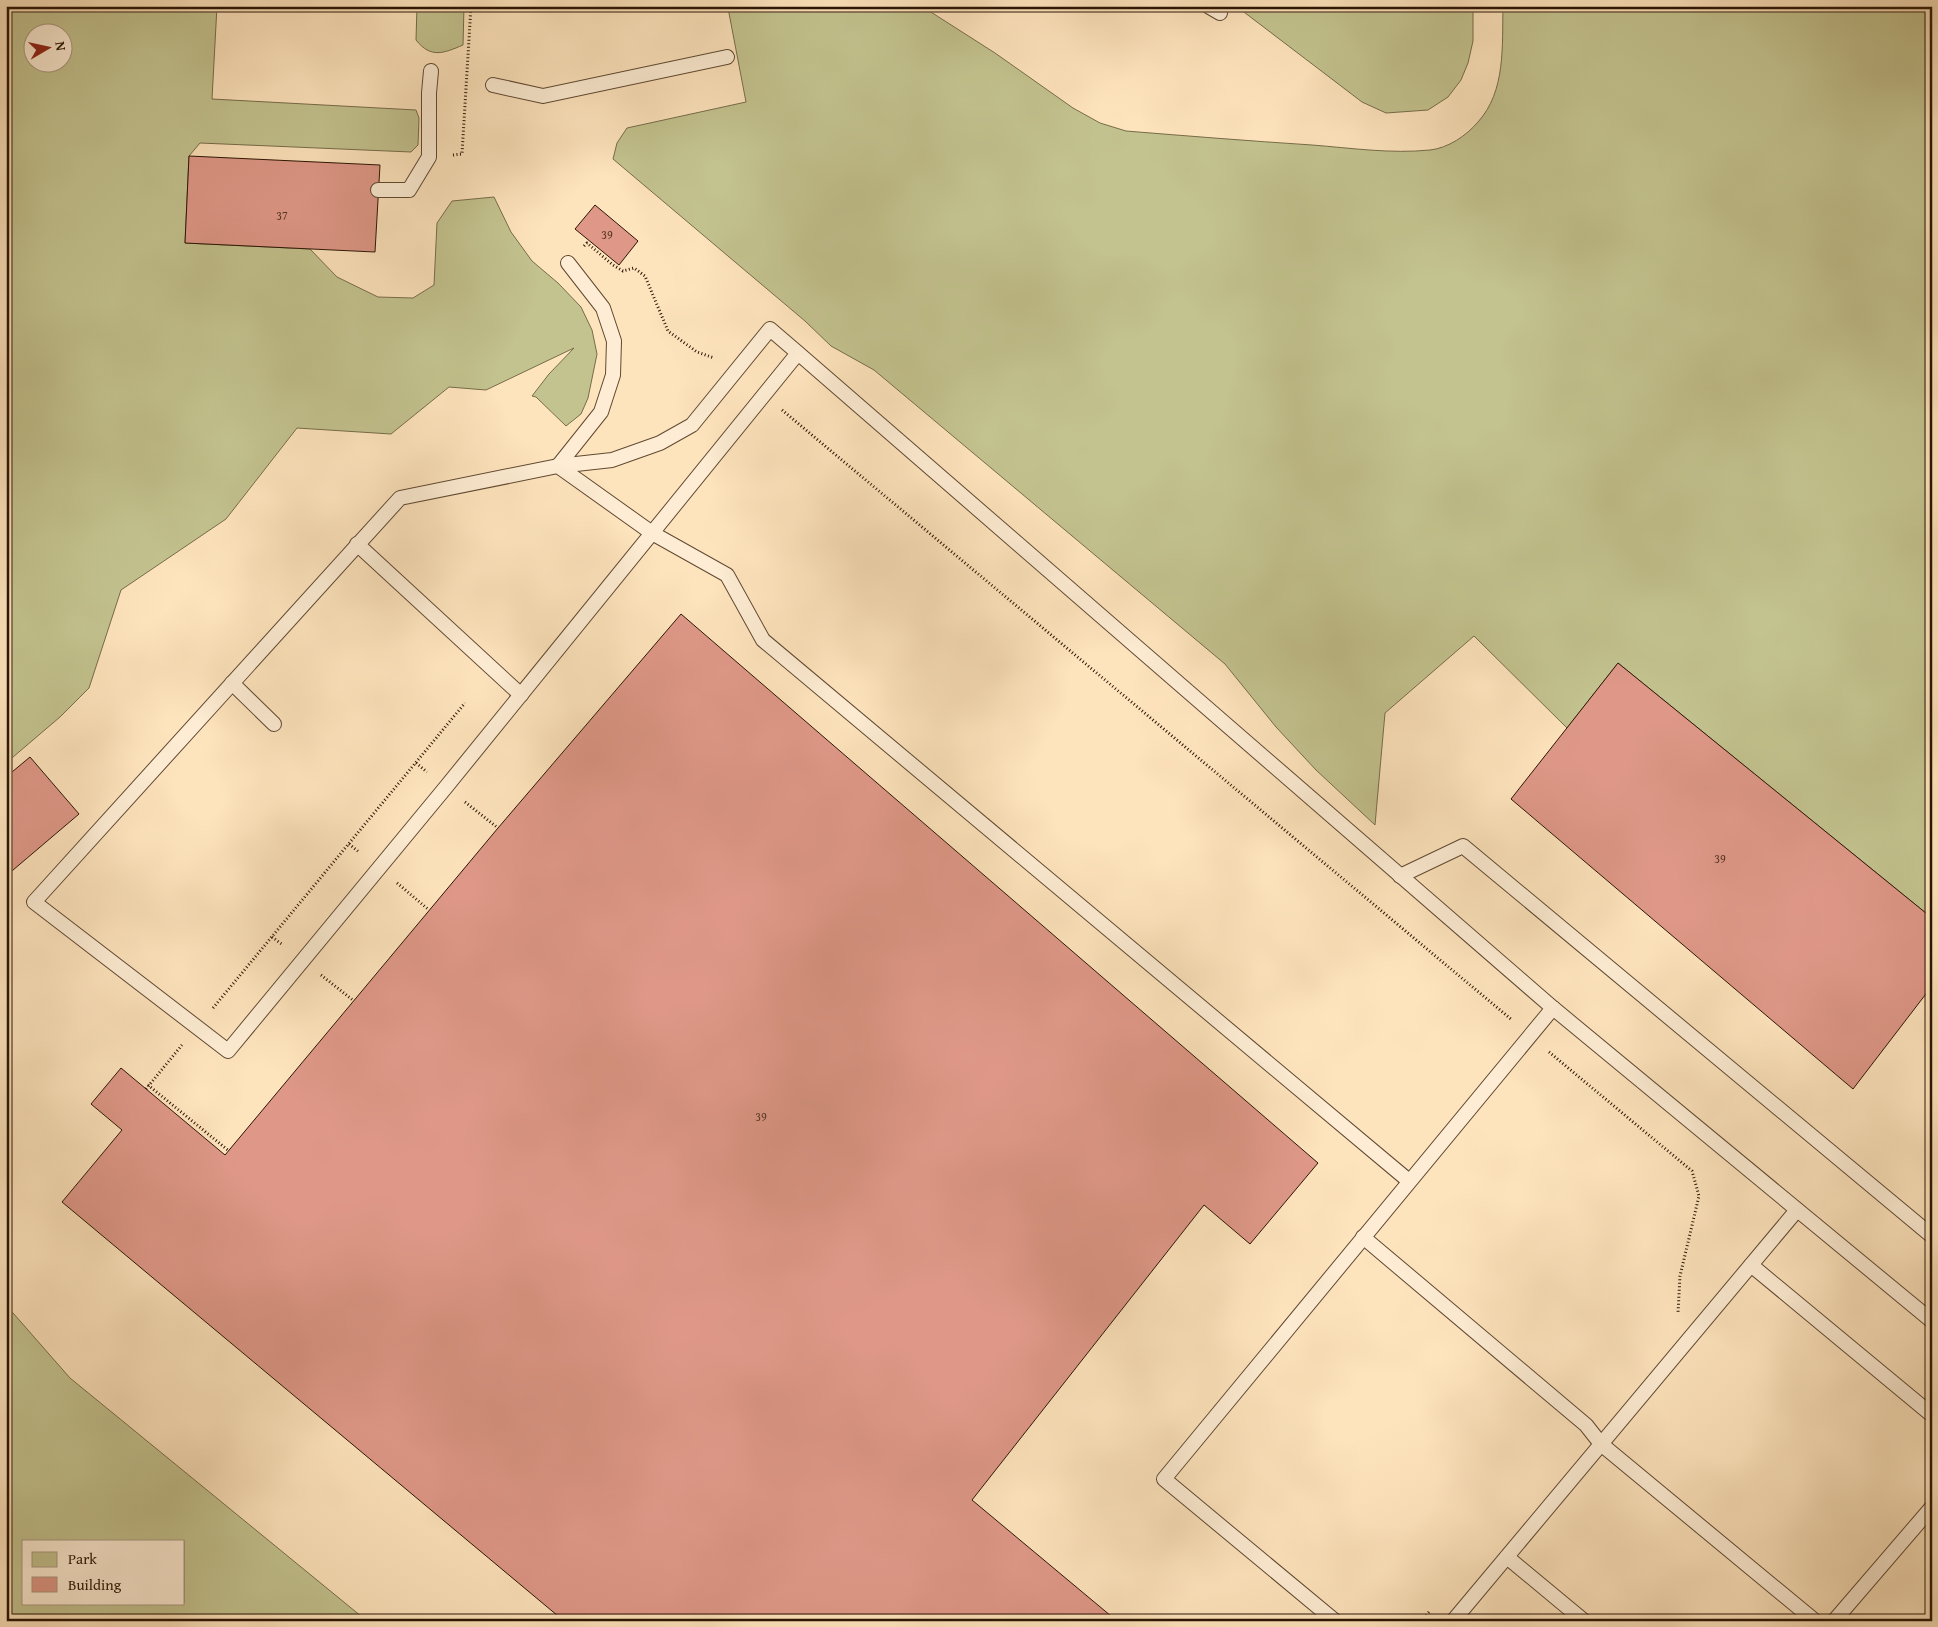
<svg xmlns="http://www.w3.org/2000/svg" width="1938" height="1627" viewBox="0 0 1938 1627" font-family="'Gentium Book Plus',serif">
<rect width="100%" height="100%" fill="#fee4bd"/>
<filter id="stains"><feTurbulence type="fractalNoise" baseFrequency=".004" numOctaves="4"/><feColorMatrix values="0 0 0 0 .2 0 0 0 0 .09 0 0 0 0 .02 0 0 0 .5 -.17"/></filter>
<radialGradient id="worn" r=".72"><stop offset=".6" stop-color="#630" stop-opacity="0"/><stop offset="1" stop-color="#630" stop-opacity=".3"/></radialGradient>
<g fill="#c3c38f" stroke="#776c4a" fill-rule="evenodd">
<path d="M6,6H217L212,99L416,110L419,118L418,145L411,152L200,143L189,156L185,243L310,249L337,277L378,297L413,298L434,285L437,223L452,201L494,197L511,232L532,261L558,283L581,307L592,330L597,354L588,398L581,414L566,426L536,397L532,396L549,374L574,348L486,390L449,387L391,434L297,428L226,519L121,590L89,688L60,717L6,763ZM32,32H62V62H32Z"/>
<path d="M417,6H464L463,45C444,53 431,59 416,40Z"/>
<path d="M734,6L923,7L995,53L1073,108L1100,123L1126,131C1188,136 1250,141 1312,145C1351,148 1391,154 1430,150C1448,148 1466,136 1478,122C1506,91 1502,46 1503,6H1932V918L1618,663L1567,728L1474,636L1385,713L1375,825L1316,770L1276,727L1225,664L874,370L831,346L805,321L613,159L617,143L627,128L746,102L728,8Z"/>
<path d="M1236,6H1473V41L1468,63L1461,80L1448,97L1428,110L1386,113L1362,102Z"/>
<path d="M6,1305L70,1378L367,1621H6ZM24,1541H184V1603H24Z"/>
</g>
<g fill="#df9888" stroke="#2b1504">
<path d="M189,156L380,165L375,252L185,243Z"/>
<path d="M595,205L638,241L619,265L575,229Z"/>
<path d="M681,614L1318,1163L1250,1244L1204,1205L972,1500L1117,1621H564L62,1202L122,1130L91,1104L121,1068L225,1155L498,828Z"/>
<path d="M1618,663L1932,918V986L1853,1089L1511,799Z"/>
<path d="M30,757L79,814L6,876V777Z"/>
</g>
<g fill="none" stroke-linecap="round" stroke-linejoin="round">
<defs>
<g id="lane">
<path d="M1208,6L1220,13"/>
<path d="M493,85L543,96L727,57"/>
<path d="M378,190H409L429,157V93L431,71"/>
<path d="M798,353L446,787L228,1051L34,902L400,498L558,466L612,460L660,443L692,425L770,329L798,353L1553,1008L1932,1321"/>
<path d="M558,466L652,533L727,575L763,640L1409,1181"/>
<path d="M558,466L601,412L613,375L614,341L603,308L568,263"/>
<path d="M357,544L521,695"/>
<path d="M232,683L274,724"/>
<path d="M1400,876L1463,846L1932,1236"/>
<path d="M1363,1237L1586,1425L1601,1444L1815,1621"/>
<path d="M1751,1265L1932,1415"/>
<path d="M1507,1557L1584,1621"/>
<path d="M1335,1621L1164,1479L1553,1008"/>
<path d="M1453,1621L1797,1210"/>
<path d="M1834,1621L1932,1507"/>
</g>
</defs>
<use href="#lane" stroke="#604932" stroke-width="16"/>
<g stroke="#2b1504" stroke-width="3" stroke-dasharray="1 2.5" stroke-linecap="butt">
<path d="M453,155L462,154L471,6"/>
<path d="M584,246L587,243L613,265L623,271L634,268L645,276L668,331L697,352L714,358"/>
<path d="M782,410L1512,1020"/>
<path d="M416,763L427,772"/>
<path d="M465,802L498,828"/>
<path d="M349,844L359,852"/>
<path d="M397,883L429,910"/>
<path d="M272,937L283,945"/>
<path d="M321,975L354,1001"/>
<path d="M213,1008L465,703"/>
<path d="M1549,1052L1692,1171L1699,1196L1680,1276L1678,1313"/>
<path d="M148,1085L229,1151"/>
<path d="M146,1089L182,1045"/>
<path d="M1422,1621L1429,1612"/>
</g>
<use href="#lane" stroke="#feedd4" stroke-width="14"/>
</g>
<g text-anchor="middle" stroke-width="4" stroke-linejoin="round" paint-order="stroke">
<g font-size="12" fill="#583625">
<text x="282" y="220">37</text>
<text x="607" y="239">39</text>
<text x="1720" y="863">39</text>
<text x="761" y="1121">39</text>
</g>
</g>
<rect width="1938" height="1627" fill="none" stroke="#fee4bd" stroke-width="25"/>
<rect x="8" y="8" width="1923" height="1612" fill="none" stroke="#2b1504" stroke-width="2.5"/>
<rect x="12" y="12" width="1913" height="1602" fill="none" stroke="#2b1504"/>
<rect x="22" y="1540" width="162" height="65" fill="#feedd4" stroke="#aa9781"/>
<rect x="32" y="1552" width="25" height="15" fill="#c3c38f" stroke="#aa9781"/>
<text x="68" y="1564" font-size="15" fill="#2b1504">Park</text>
<rect x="32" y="1577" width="25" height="15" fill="#df9888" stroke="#aa9781"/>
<text x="68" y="1590" font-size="15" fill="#2b1504">Building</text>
<g transform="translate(48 48) rotate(81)"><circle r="24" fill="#feedd4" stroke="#aa9781"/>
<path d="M0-4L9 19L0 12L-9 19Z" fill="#8f2418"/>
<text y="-8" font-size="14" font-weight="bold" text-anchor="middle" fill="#2b1504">N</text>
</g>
<rect width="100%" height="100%" filter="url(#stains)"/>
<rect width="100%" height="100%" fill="url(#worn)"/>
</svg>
